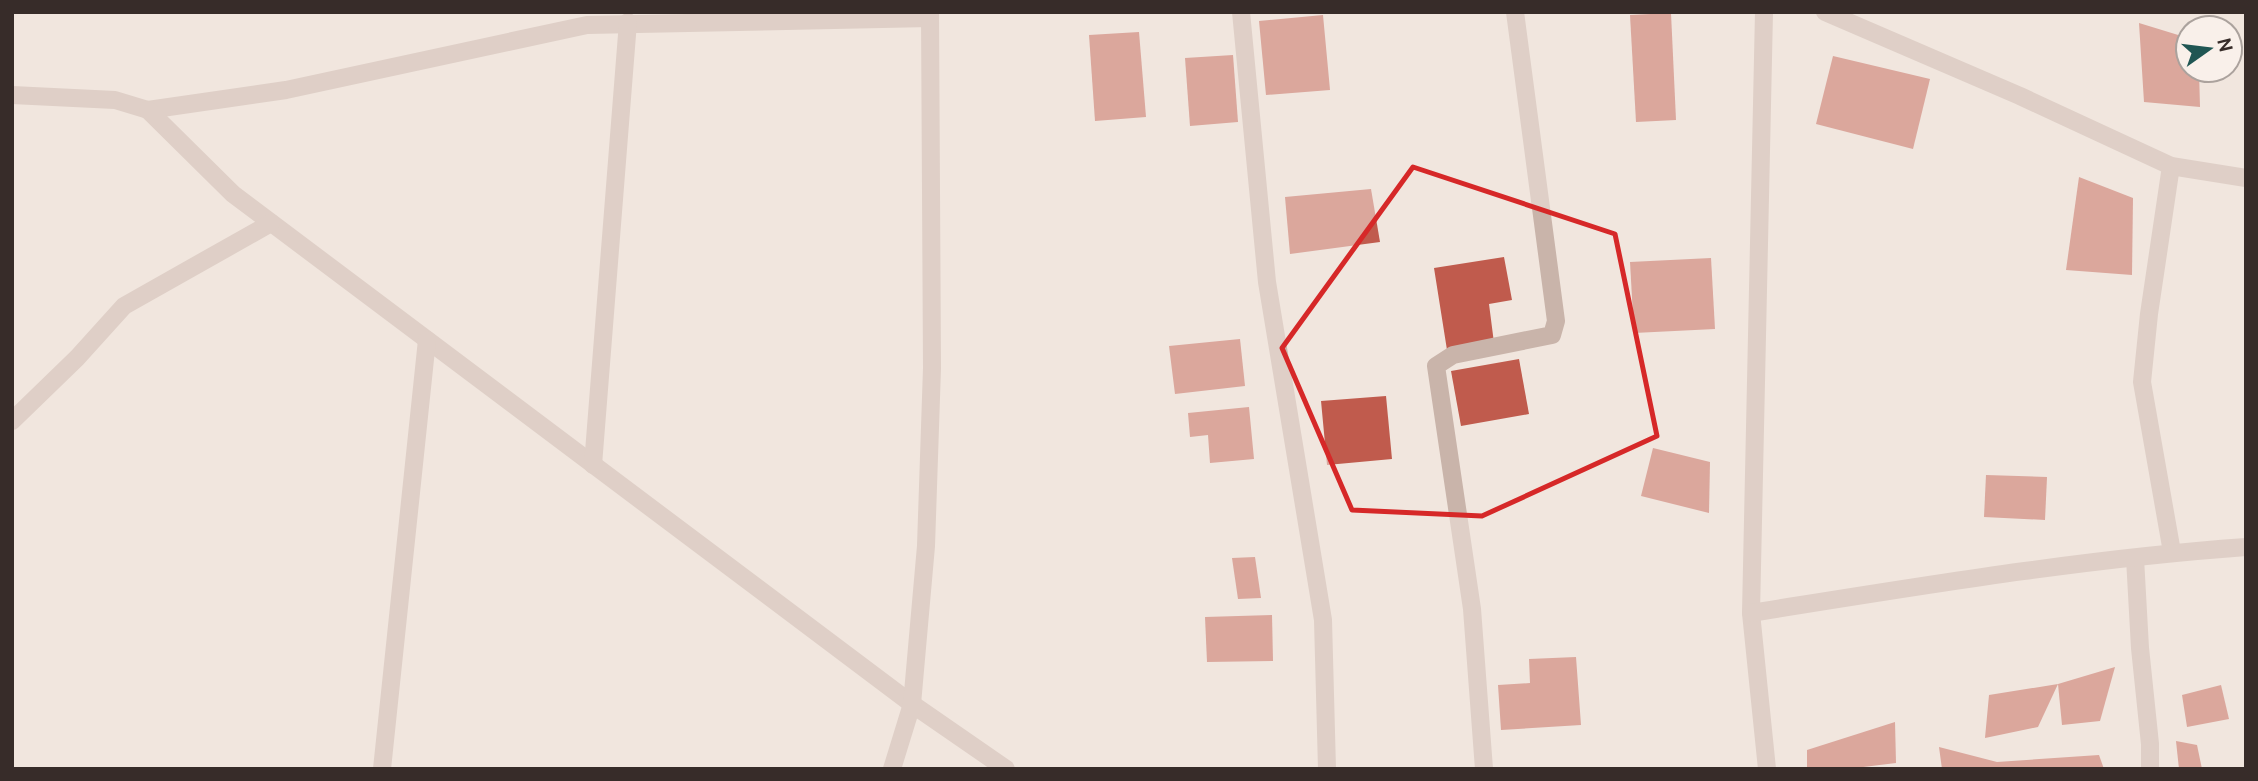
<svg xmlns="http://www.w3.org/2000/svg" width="2258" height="781" viewBox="0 0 2258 781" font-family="Cabin,sans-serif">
<rect width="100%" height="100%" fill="#f1e6de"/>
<g fill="#c05b4d">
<path d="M1671,13L1676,120L1636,122L1630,15Z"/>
<path d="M1323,15L1330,90L1266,95L1259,21Z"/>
<path d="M2139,23L2188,38V70H2199L2200,107L2144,102Z"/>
<path d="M1139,32L1146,117L1095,121L1089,35Z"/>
<path d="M1233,55L1238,122L1190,126L1185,58Z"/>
<path d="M1833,56L1930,79L1913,149L1816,124Z"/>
<path d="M2079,177L2133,198L2132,275L2066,270Z"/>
<path d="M1371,189L1380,242L1290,254L1285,197Z"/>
<path d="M1504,257L1512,300L1489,304L1494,343L1447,350L1434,268Z"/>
<path d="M1711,258L1715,329L1634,333L1630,262Z"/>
<path d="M1240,339L1245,386L1175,394L1169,346Z"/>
<path d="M1519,359L1529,414L1461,426L1451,371Z"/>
<path d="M1386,396L1392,459L1327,465L1321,401Z"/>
<path d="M1249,407L1254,459L1210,463L1208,435L1190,437L1188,413Z"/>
<path d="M1653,448L1710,462L1709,513L1641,496Z"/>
<path d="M1986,475L2047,477L2045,520L1984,517Z"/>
<path d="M1255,557L1261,598L1238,599L1232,558Z"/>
<path d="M1272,615L1273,661L1207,662L1205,617Z"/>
<path d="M1576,657L1581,725L1501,730L1498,685L1530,683L1529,659Z"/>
<path d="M2115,667L2100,721L2062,725L2058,684Z"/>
<path d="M2058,684L2038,727L1985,738L1989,695Z"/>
<path d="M2221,685L2229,719L2187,727L2182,695Z"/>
<path d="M1895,722L1896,763L1847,769H1807V750Z"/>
<path d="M2176,741L2197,745L2202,769H2179Z"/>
<path d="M1939,747L1997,762L2099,755L2104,769H1942Z"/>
</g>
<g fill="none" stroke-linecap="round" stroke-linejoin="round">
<g stroke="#c9b4aa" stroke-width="18">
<path d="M1241,12L1267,282L1323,620L1327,769"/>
<path d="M1764,12L1751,613L1767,769"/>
<path d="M1825,12L2020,96L2171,166L2246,178"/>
<path d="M12,95L115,100L148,110L286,90L587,25L930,18"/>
<path d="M148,110L233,194L912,704L1006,769"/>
<path d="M2171,166L2149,314L2142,382L2172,552"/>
<path d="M12,421L77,358L124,306L271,223"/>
<path d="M593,465L628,22"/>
<path d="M2135,558L2140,648L2150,744V769"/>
<path d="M1751,613C1915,587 2080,559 2246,547"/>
<path d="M382,769L427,340"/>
<path d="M892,769L912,704L926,546L932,368L930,12"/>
<path d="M1484,769L1472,609L1436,366L1453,355L1552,335L1556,321L1515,12"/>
</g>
</g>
<path d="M0 0H2258V781H0ZM1413,167L1615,234L1657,436L1482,516L1352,510L1282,348Z" fill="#f1e6de" fill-opacity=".55" fill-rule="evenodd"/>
<path fill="none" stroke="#d62828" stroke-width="5" stroke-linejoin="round" d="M1413,167L1615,234L1657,436L1482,516L1352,510L1282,348Z"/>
<rect width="2258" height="781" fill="none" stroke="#372c29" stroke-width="28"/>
<g transform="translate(2209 49) rotate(76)"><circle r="33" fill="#f9f0ea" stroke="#aba29d" stroke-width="2"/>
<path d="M0-5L12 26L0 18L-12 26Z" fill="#205653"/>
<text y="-10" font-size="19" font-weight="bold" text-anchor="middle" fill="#372c29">N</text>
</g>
</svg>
